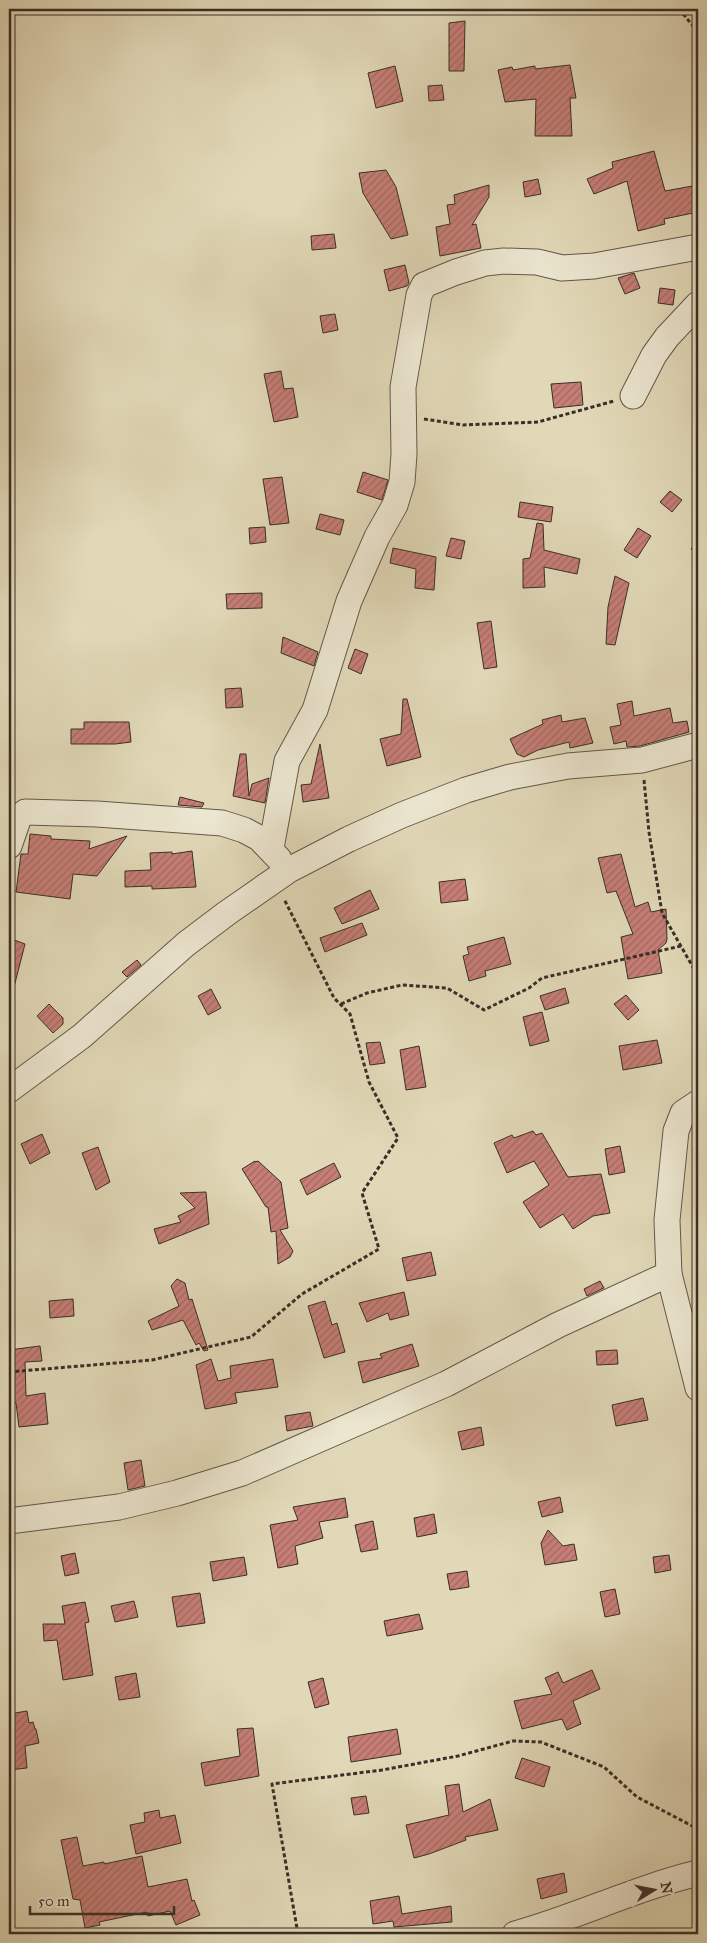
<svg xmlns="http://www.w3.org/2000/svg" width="707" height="1943" viewBox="0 0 707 1943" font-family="'IM FELL Great Primer',serif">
<defs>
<pattern id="building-hatch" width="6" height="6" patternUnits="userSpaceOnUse" patternTransform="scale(1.25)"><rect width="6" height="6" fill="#c67e76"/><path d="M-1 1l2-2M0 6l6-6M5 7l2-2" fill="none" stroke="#a26861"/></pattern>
</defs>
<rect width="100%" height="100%" fill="#e1d8b7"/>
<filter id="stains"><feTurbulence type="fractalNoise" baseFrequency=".004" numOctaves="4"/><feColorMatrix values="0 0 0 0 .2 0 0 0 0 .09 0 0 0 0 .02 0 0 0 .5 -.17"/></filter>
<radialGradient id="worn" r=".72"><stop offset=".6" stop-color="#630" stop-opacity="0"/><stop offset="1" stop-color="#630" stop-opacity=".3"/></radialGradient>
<g fill="url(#building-hatch)" stroke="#392e27">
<path d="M465,21L464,71H449V23Z"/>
<path d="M570,65L576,98H570L572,136H535L536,99L505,102L498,70L512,67L513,70L535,66V69Z"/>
<path d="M395,66L403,101L376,108L368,73Z"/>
<path d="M442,85L444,100L429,101L428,86Z"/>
<path d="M654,151L665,191L698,185V212L664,219L665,224L638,231L627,181L594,194L587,179L613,168L612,162Z"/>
<path d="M386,170L396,187L408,235L391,239L363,193L359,173Z"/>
<path d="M538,179L541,194L525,197L523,182Z"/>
<path d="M489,185V197L472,225L476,224L481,248L440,256L436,227L450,224L447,205L455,204L454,195Z"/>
<path d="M334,234L336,248L312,250L311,236Z"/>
<path d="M405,265L409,283L407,286L389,291L384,270Z"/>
<path d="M634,273L640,288L625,294L618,278Z"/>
<path d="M660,288L675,290L673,305L658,303Z"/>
<path d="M335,314L338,330L323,333L320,316Z"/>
<path d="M281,371L284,389L293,388L298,417L274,422L264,374Z"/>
<path d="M581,382L583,405L554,408L551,384Z"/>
<path d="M363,472L388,480L382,500L357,492Z"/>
<path d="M282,477L289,523L270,525L263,479Z"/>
<path d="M670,491L682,500L672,512L660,502Z"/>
<path d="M520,502L553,507L551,522L518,517Z"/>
<path d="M320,514L344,520L340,535L316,529Z"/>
<path d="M537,523L543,524L544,550L580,559L577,574L544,567L545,587L523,588V559L530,558Z"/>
<path d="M265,527L266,542L250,544L249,528Z"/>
<path d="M638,528L651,536L637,558L624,550Z"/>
<path d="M451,538L465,541L461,559L446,556Z"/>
<path d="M393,548L436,557L434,590L415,588L416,569L390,563Z"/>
<path d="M615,576L629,583L615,645L606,644L608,607Z"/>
<path d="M262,593V608L227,609L226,594Z"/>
<path d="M491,621L497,667L484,669L477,623Z"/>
<path d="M283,637L318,652L314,666L281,653Z"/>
<path d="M355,649L368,654L361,674L348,668Z"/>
<path d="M241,688L243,707L226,708L225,689Z"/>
<path d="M403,699H407L421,757L387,766L380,739L401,734Z"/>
<path d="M632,701L634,716L670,708L673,723L687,721L689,732L640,746L627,747L626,741L614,744L610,727L621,725L617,704Z"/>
<path d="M561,715L562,722L585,718L593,743L570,748L569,742L538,750L524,757L517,754L510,739L543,724L542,720Z"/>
<path d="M84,722H129L131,742L115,744H71V729H84Z"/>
<path d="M320,744L329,798L303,802L301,785L311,784Z"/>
<path d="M240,754H246L249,796L252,784L269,778L265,803L233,796Z"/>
<path d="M180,797L204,803L202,807L178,805Z"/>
<path d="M30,834L51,836V839L90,841L89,849L127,836L97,876L73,874L70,899L16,892L21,854H28Z"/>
<path d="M192,851L196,887L152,889V886L125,887V871L151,870L150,853L172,852V854Z"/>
<path d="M621,854L635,907L648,902L651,912L666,909L667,939L666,943L658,950L662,973L628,979L621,937L633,934L616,891L607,893L598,858Z"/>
<path d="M465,879L468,900L441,903L439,882Z"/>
<path d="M370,890L379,909L342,924L334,908Z"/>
<path d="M362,923L367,935L325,952L320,938Z"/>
<path d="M504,937L511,964L485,971L486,976L469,981L463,956L469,954L467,947Z"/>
<path d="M9,938L25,944L14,987L9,986Z"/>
<path d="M137,960L141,965L127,977L122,972Z"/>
<path d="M565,988L569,1003L545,1010L540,996Z"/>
<path d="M211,989L221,1008L208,1015L198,996Z"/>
<path d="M626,995L639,1010L628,1020L614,1004Z"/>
<path d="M49,1004L63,1018V1024L53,1033L37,1016Z"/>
<path d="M542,1012L549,1041L530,1046L523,1017Z"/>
<path d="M657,1040L662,1063L623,1070L619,1046Z"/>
<path d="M380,1042L385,1063L370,1065L366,1043Z"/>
<path d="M419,1046L426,1087L406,1090L400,1050Z"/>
<path d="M533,1131L536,1135L542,1133L568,1177L601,1174L610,1213L593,1216L573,1229L563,1214L540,1228L523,1202L549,1185L534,1161L507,1173L494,1143L512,1135L514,1138Z"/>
<path d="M42,1134L50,1153L30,1164L21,1144Z"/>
<path d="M620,1146L625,1172L609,1175L605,1149Z"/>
<path d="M98,1147L110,1182L96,1190L82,1153Z"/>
<path d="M255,1161V1162L258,1161L281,1182L288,1228L280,1230L293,1251L290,1257L278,1264L276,1231L271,1232L268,1207H266L242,1169Z"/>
<path d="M334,1163L341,1177L307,1195L300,1180Z"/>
<path d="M206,1192L209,1224L159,1244L154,1229L181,1222L178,1216L195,1208L180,1193Z"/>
<path d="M431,1252L436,1275L407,1281L402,1258Z"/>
<path d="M177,1279L185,1283L189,1300L192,1299L208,1350L204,1351L199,1343L196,1345L183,1320L152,1330L148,1321L179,1306L171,1286Z"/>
<path d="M600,1281L604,1288L587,1296L584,1289Z"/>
<path d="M404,1292L409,1315L390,1320L388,1313L367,1322L359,1303Z"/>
<path d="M73,1299L74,1316L50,1318L49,1301Z"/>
<path d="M325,1301L332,1325L337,1323L345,1352L324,1358L308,1306Z"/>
<path d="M412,1344L419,1366L363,1383L358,1362L382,1358L380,1354Z"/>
<path d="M40,1346L42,1361L25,1362L26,1396L45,1393L48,1424L19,1427L16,1403H9V1350Z"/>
<path d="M617,1350L618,1364L597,1365L596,1351Z"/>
<path d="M211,1359L218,1381L231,1378L230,1366L273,1359L278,1387L235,1393L237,1403L205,1409L196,1365Z"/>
<path d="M643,1398L648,1420L616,1426L612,1405Z"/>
<path d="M310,1412L313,1426L287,1431L285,1416Z"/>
<path d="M481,1427L484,1445L462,1450L458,1432Z"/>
<path d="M141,1460L145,1486L128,1490L124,1463Z"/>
<path d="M560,1497L563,1512L542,1517L538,1502Z"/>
<path d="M345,1498L348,1517L319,1522L323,1538L295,1546L298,1564L278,1568L270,1525L298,1520L293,1507Z"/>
<path d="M434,1514L437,1533L417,1537L414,1518Z"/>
<path d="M373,1521L378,1549L361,1552L355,1525Z"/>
<path d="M548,1530L563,1546L574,1544L577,1560L545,1565L541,1543Z"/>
<path d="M75,1553L79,1573L65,1576L61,1556Z"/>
<path d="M669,1555L671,1570L655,1573L653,1557Z"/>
<path d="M244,1557L247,1575L213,1581L210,1562Z"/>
<path d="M467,1571L469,1587L450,1590L447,1574Z"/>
<path d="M615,1589L620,1614L605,1617L600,1592Z"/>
<path d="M200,1593L205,1623L177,1627L172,1597Z"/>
<path d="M134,1601L138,1617L115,1622L111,1606Z"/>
<path d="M85,1602L89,1622L85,1623L93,1675L63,1680L57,1640L44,1641L43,1624H65L62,1606Z"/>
<path d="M419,1614L423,1629L387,1636L384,1621Z"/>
<path d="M592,1670L600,1689L573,1701L581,1724L567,1730L562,1719L522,1729L514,1701L552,1694L545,1678L558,1672L563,1683Z"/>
<path d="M136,1673L140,1697L119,1700L115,1677Z"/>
<path d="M323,1678L329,1704L315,1708L308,1682Z"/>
<path d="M27,1711L29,1723L33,1722L35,1729H36L39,1743L25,1746L27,1768L9,1770V1746L14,1745L9,1714Z"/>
<path d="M253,1728L259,1776L205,1786L201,1763L240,1756L237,1729Z"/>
<path d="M397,1729L401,1754L351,1762L348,1737Z"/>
<path d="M522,1758L550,1767L544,1787L515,1778Z"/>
<path d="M459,1784L463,1812L490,1799L498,1830L465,1837L466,1840L429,1854L414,1858L406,1825L449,1815L445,1786Z"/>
<path d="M366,1796L369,1813L354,1815L351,1798Z"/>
<path d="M159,1810L160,1818L175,1815L181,1843L136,1854L130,1825L145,1822L144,1813Z"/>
<path d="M77,1837L83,1866L104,1862V1864L142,1856L148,1887L187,1879L192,1901L194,1900L200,1915L176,1925L170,1911L148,1916L147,1912L99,1922L100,1925L85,1928L80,1900L73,1899L61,1840Z"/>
<path d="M564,1873L567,1892L541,1899L537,1879Z"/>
<path d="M399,1896L402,1914L451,1906L452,1922L394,1927L393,1921L373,1924L370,1901Z"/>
</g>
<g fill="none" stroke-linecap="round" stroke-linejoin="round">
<defs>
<g id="minor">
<path d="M633,396L654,355L667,337L698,304"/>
<path d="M9,846L19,817L25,812L97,814L222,823L244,830L259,838L279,859"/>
<path d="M271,848L287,761L315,710L349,601L377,537L395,505L402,482L404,454L403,387L419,295L424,285L456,272L485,263L504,261L537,262L562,268L594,266L698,247"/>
<path d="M9,1090L82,1036L186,944L227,913L289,870L349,839L402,815L466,790L510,777L568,766L642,760L698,745"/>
<path d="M698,1103L683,1113L676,1131L667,1220L669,1274L698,1388"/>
<path d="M9,1521L119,1507L177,1493L242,1473L446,1384L558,1325L669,1274"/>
<path d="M515,1934C577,1917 635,1888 698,1873"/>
</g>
</defs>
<use href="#minor" stroke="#63584b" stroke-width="27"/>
<g stroke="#392e27" stroke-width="3" stroke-dasharray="4 2.5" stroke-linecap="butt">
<path d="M679,9L698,32"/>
<path d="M424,419L463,425L538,422L614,401"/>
<path d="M692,550L698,541"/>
<path d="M644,780L649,832L662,913L698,976"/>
<path d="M341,1004L367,993L402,985L447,988L484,1010L529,988L542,978L681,946"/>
<path d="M9,1372L152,1360L251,1337L302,1294L379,1249L362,1193L398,1138L369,1082L350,1014L334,998L284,899"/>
<path d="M298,1934L272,1784L382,1770L458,1756L513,1741L541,1742L604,1767L637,1797L698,1829"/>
</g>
<use href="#minor" stroke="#ece6d0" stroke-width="25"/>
</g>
<rect width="707" height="1943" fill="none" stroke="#e1d8b7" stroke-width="30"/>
<rect x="10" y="10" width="687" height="1923" fill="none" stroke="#392e27" stroke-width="2.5"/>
<rect x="15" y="15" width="677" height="1913" fill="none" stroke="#392e27"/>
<g transform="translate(654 1890) rotate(80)" stroke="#ece6d0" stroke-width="4" paint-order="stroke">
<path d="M0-4L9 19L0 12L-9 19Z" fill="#392e27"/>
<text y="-8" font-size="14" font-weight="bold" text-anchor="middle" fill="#392e27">N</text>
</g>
<path d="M30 1906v8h144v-8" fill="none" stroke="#392e27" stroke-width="2.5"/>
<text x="38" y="1906" font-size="15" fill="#392e27" stroke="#ece6d0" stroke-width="4" paint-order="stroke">50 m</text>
<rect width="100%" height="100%" filter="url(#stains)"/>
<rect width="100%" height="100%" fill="url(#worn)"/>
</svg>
